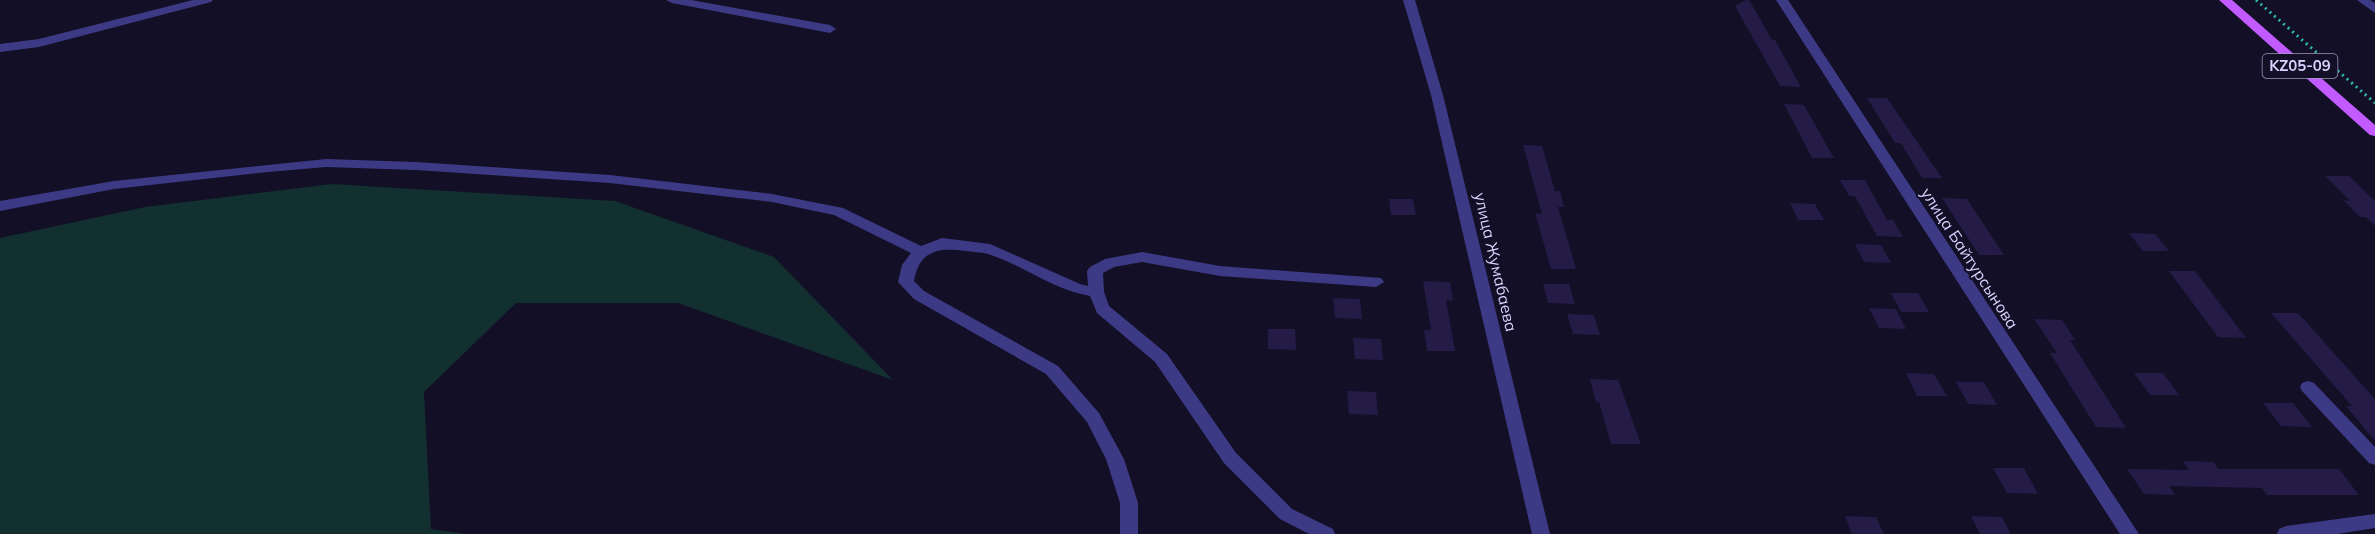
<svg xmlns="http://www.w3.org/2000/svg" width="2375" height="534" viewBox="0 0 2375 534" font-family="Mulish,sans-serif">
<rect width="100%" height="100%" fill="#130f26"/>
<path fill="#12302f" d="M332,184L615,201L774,257L893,380L678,303H516L424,392L431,529L467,534H0V238L145,207Z"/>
<g fill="#241b47">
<path d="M1746,0H1749L1772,40H1775L1801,87L1780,86L1735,6Z"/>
<path d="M1867,98H1887L1942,178H1922L1901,143H1895Z"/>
<path d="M1784,104L1804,105L1834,158H1812Z"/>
<path d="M1523,145L1542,146L1555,191H1560L1564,207H1558L1576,269H1551L1535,213L1542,214Z"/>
<path d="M2325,176H2349L2375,201V226L2366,217H2360L2343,200L2350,201Z"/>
<path d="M1840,180H1865L1887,220H1893L1903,237L1877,236L1855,196H1849Z"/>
<path d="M1942,198L1967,199L2004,255H1979Z"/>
<path d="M1389,199H1413L1416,215H1391Z"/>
<path d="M1790,203L1815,204L1824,220H1798Z"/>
<path d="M2129,233L2155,234L2169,251H2143Z"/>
<path d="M1855,244L1881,245L1891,263L1864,262Z"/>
<path d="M2169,271H2195L2246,338L2218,337Z"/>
<path d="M1423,281L1450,282L1453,301L1446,300L1455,351H1427L1424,330H1431Z"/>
<path d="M1543,284H1569L1575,304L1548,303Z"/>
<path d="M1891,293H1918L1929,312H1901Z"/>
<path d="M1333,298L1360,299L1362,319L1335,318Z"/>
<path d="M1869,308L1896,309L1906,329L1879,328Z"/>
<path d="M2271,313H2298L2375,399V441L2346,406H2352Z"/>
<path d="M1567,314L1594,315L1600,335L1573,334Z"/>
<path d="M2034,319L2062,320L2075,340H2070L2126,428L2096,427L2050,353H2057Z"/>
<path d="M1268,329H1295L1296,350L1268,349Z"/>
<path d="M1353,338L1381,339L1383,360L1355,359Z"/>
<path d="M1906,373L1934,374L1947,396H1917Z"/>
<path d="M2134,373H2163L2179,395H2150Z"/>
<path d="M1590,379L1618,380L1641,444H1611L1599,402H1596Z"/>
<path d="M1956,382H1984L1997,405L1968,404Z"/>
<path d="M1347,391L1376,392L1378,415L1349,414Z"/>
<path d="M2263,403H2293L2312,427L2281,426Z"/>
<path d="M2183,461L2214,462L2218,469H2339L2359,495H2267L2262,488L2169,486L2175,495L2144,494L2127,469L2189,470Z"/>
<path d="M1993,468H2024L2038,494L2007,493Z"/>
<path d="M1845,516L1876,517L1884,534H1852Z"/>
<path d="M1971,516L2002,517L2011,534H1980Z"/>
</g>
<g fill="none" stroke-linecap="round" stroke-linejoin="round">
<path stroke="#2fb8b0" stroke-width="3" stroke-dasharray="2 4" stroke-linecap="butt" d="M2256,0L2375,103"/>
<g fill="#3d3a85" fill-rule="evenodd">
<path d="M193,0H213L211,2L39,47L0,52V44L39,39Z"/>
<path d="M666,0H691L830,25L836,29L830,33L672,3Z"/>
<path d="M1403,0H1415L1443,95L1550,534H1532L1431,95Z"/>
<path d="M1776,0H1788L2139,534H2120Z"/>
<path d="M2357,0H2370L2375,3V13Z"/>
<path d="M326,159L416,162L610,175L772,194L843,208L921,246L942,238L990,244L1080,284L1088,286L1087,271L1090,267L1105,259L1142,252L1220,266L1381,278L1384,282L1376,287L1220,276L1142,262L1114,267L1103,273L1104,292L1109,306L1167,354L1236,453L1292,509L1333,529L1335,534H1309L1280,519L1224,463L1155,362L1097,313L1090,296C1053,290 1023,265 988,254C981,252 972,252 965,251C938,247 919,251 914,281L924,291L1058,366L1099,413L1124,459L1138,503V534H1120V503L1106,459L1087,422L1046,374L914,299L898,282L902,265L911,253L834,215L772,202L610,183L416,170L326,167L268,172L114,189L0,211V201L114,181Z"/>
<path d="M2308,381L2314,383L2375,447V465L2369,463L2302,391L2300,387L2302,383Z"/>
<path d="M2375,514V528L2337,534H2277L2279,529L2286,526Z"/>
</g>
<path fill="#c25bff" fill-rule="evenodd" d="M2219,0H2232L2375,125V136L2370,135Z"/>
</g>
<g text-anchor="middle" stroke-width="4.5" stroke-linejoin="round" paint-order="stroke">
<rect fill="#130f26" stroke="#9e99be" stroke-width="1.5" x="2262.5" y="54" width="75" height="24" rx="4.5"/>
<g font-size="15" font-weight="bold" fill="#d9d4ff">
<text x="2300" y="71">KZ05-09</text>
</g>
<g font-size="16" fill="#d9d4ff" stroke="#130f26">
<text transform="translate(1970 258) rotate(57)" y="6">улица Байтурсынова</text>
<text transform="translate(1496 262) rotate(77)" y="6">улица Жумабаева</text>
</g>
</g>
</svg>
